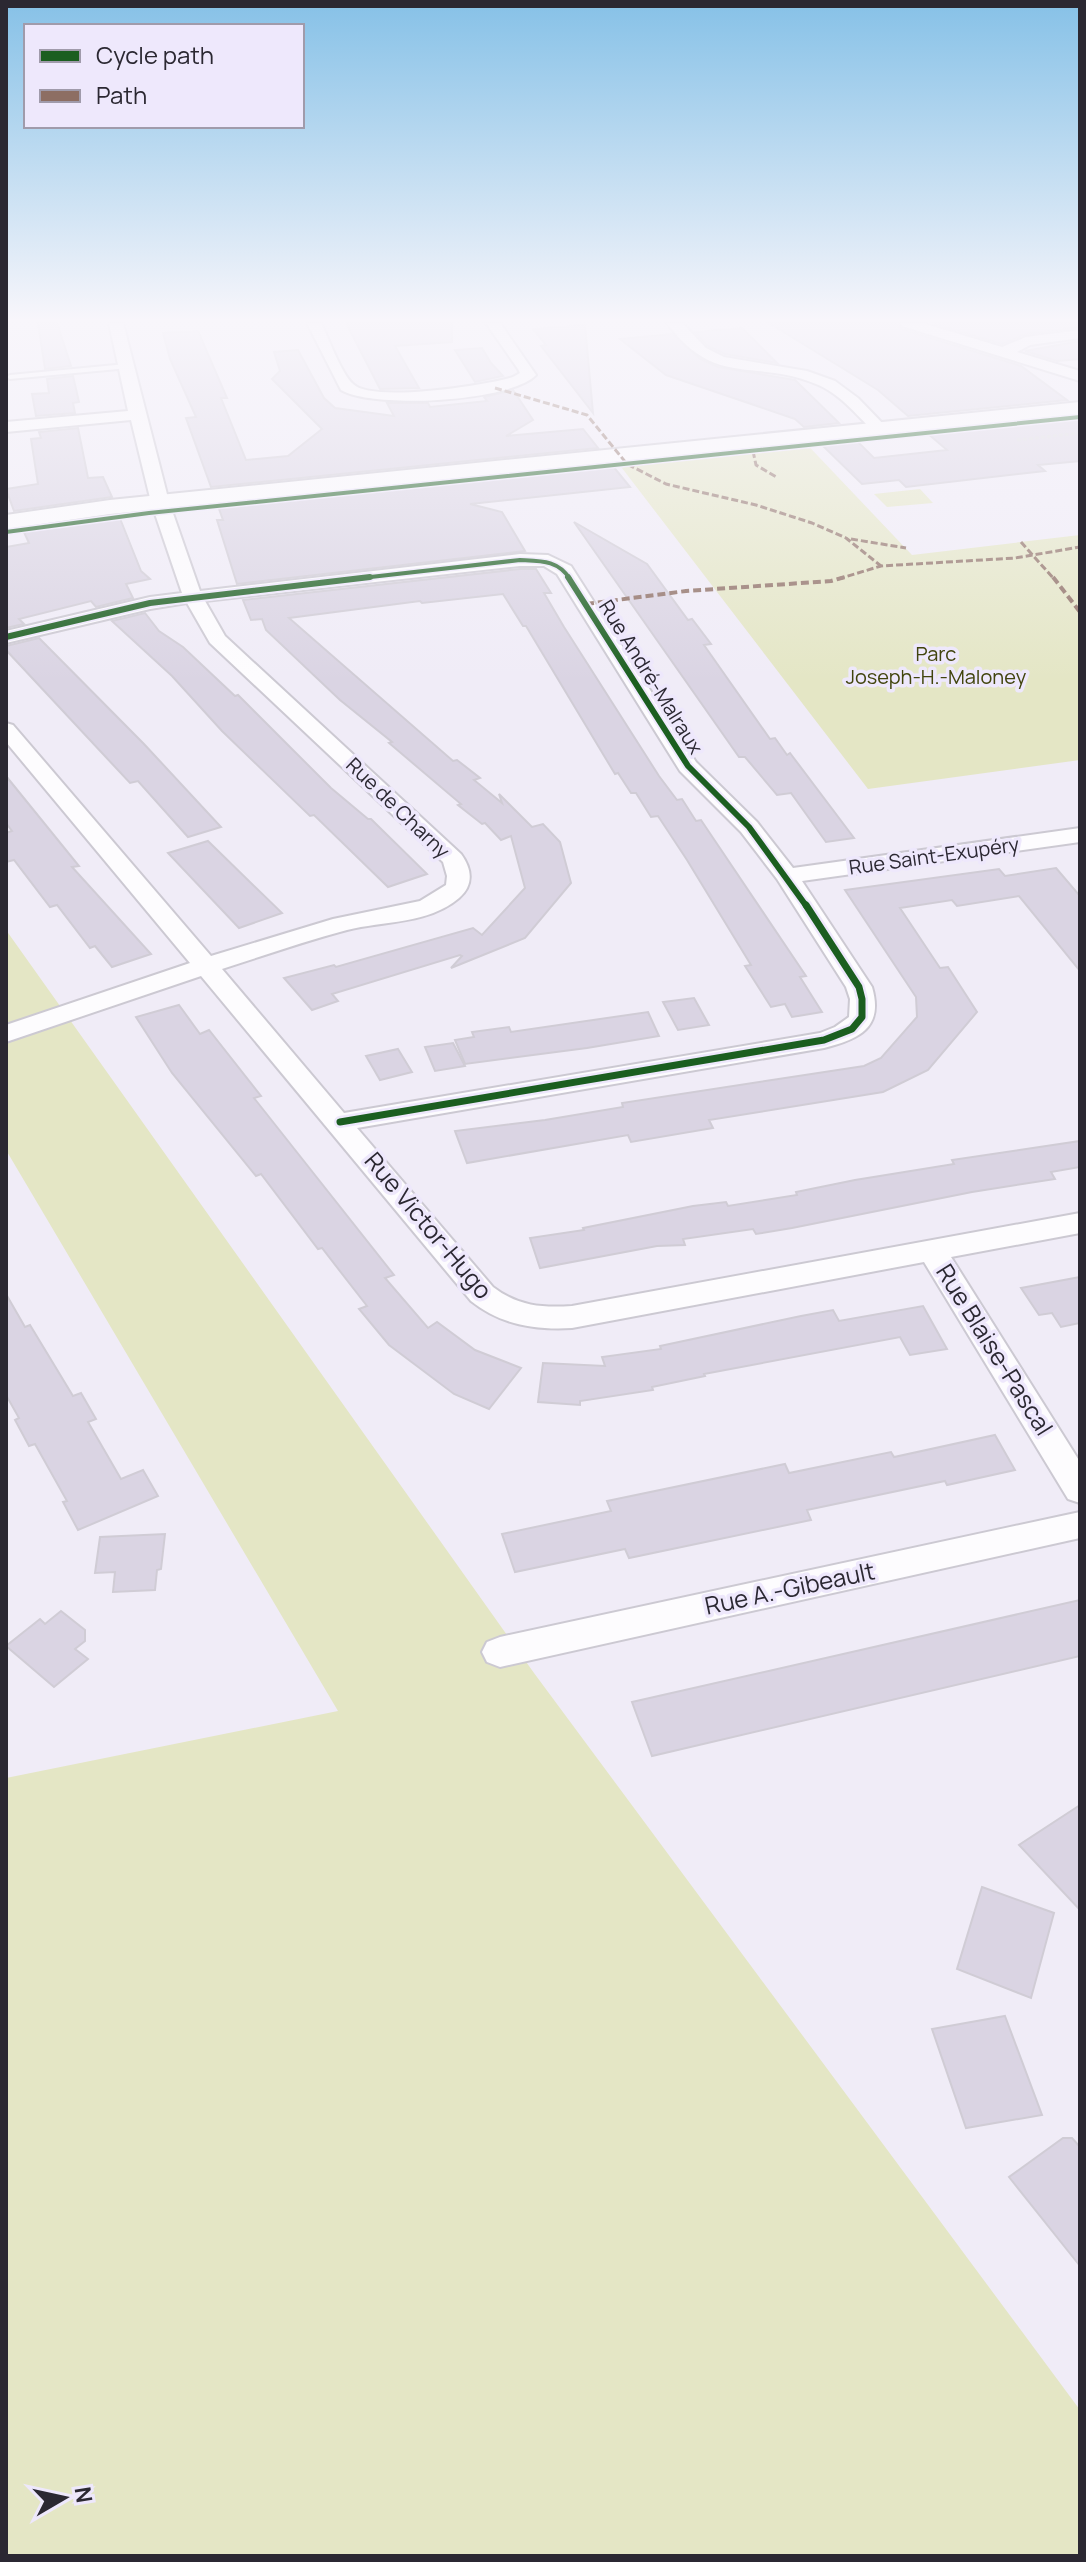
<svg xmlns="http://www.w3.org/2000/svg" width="1086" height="2562" viewBox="0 0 1086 2562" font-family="Manrope,sans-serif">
<rect width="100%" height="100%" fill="#f0ecf7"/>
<g fill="#e4e6c5">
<path d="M799,436L912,555L1080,535V760L868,789L612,455Z"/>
<path d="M920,489L933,503L887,507L874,494Z"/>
<path d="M6,930L534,1673L1080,2410V2556H6V1778L338,1711L6,1150Z"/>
</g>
<g fill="#dad4e3" stroke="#d0ccd5" stroke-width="2">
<path d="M38,323H57L71,366L45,369Z"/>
<path d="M346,323H452V342L395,346L419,388L380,389Z"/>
<path d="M769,323H897L901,329L1021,366L1067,400L908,416L878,390Z"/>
<path d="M932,323H1080V327L1026,334L1002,344Z"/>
<path d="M585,325L593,413L541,346L546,345L533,329Z"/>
<path d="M742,328L777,363L725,354L708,346L695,332Z"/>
<path d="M198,331L227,398H221L246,460L288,456L322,429L272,379L280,371L274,352L298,350L324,398L335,408L394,416L387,403H428L430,407L487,401L484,397L513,390L533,420L506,436L583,429L598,448L211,487L186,418L196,417L170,359L163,333Z"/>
<path d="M673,334L700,359L718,367L795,380L839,423L804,427L795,419L666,375L620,339Z"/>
<path d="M1080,341V359L1057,361L1025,351Z"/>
<path d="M482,348L491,363L503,376L475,382L455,350Z"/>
<path d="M73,376L79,402L73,403L75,413L36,416L32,394L49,393L47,379Z"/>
<path d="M1080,417V461L1038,465L1045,471L906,487L899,480L862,484L821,444L856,440L874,458L947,450L927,433Z"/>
<path d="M78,428L88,478L103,477L112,497L14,511L6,489L38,484L31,439L41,438L39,432Z"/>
<path d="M612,465L630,487L470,504L502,512L525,551L237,584L217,520H223L218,506Z"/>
<path d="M119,516L141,571L150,579L126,584L133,598L96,607L91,601L19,619L24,624L6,628V547L29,543L23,530Z"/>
<path d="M574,522L647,564L688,620L692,619L711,644L704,645L770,739L775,738L787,755L790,753L854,838L826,842L791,793L777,795L745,757H739Z"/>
<path d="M520,569H536L551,593H544L564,627L659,776L677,800L682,799L696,821L701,820L806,976L800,977L822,1012L792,1017L785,1004L771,1007L745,966L751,965L687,860L658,816L651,817L636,793H631L618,773L615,774L526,626H523L503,594L422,603L420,601L289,618L453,761L457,760L480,778L474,780L502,803L499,794L532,827L543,824L560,842L571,883L525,938L451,968L462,956L460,955L332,994L338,1001L312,1010L284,978L334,965L336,967L473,928L482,935L525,888L511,836L501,840L485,823L482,824L458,805L461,804L389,743L392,742L340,700L266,630L262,619L251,620L243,600Z"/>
<path d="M145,613L159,631L183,647L235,696L238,695L331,788L368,819H371L427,874L388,887L314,815L310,816L222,731L172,676L112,621Z"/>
<path d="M39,638L144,744L221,827L188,837L138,781L130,783L6,650V646Z"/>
<path d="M6,776L79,866L72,867L151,954L112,967L95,946L90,948L57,905L50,907L14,860L6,862V833L12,831L6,823Z"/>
<path d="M208,841L253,885L282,913L239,928L168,853Z"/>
<path d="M1056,868L1080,896V971L1019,896L957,906L952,900L900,908L940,968L948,967L977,1012L928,1070L883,1092L709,1120L713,1128L631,1142L628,1135L467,1163L455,1131L545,1120L623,1107L622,1103L864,1066L881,1058L917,1017L916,997L845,890L999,869L1005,876Z"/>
<path d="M694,998L709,1025L678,1030L663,1002Z"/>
<path d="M179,1005L200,1034L209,1030L261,1096L254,1098L394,1275L385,1278L428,1328L437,1322L475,1350L521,1368L489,1409L454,1394L389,1345L359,1309L367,1306L322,1248L318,1249L261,1174L256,1176L172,1073L136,1017Z"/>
<path d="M648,1012L659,1036L587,1048L465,1064L455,1040L474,1037L472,1032L509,1027L511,1032Z"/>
<path d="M453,1043L465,1066L435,1071L425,1047Z"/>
<path d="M398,1049L412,1072L380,1080L366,1056Z"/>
<path d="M1080,1141V1167L1051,1172L1055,1179L972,1192L792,1228L756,1234L753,1229L683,1239L685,1245L657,1246L540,1268L530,1238L584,1230L583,1228L693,1206L726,1202L728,1206L797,1195L796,1192L855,1180L954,1164L952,1160Z"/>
<path d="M1080,1277V1323L1061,1327L1052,1313L1039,1315L1021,1288Z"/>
<path d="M6,1294L25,1327L30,1325L73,1396L81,1393L96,1419L88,1422L121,1479L143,1470L158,1496L78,1530L63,1502L67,1501L35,1444L29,1446L15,1420L19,1418L6,1395Z"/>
<path d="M923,1306L947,1349L910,1355L900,1337L704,1374L705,1376L652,1387L653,1390L580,1401V1405L538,1402L543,1363L605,1366L602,1357L661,1349L660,1346L801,1316L833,1310L839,1321Z"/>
<path d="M995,1435L1015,1470L947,1485L945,1481L807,1510L811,1520L629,1558L625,1549L515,1572L502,1534L611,1511L607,1501L785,1464L789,1473L891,1452L894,1457Z"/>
<path d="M165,1534L161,1569L157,1570L155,1590L113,1592L115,1572L95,1573L100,1537Z"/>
<path d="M1080,1600V1656L652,1756L632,1702Z"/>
<path d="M61,1611L85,1630V1641L75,1649L88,1659L54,1687L6,1646L40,1619L45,1624Z"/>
<path d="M1080,1805V1910L1019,1845Z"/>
<path d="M982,1887L1054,1913L1031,1998L957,1969Z"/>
<path d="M1005,2016L1042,2115L966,2128L932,2029Z"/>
<path d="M1063,2138H1072L1080,2147V2266L1009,2177Z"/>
</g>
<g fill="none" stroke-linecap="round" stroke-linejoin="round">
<defs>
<path id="service" d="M126,364L129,368L10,379L6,377L10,375Z"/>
<g id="minor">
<path d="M109,323H123L169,502L200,591L520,554L548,555L571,566L696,762L757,822L793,868L1080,828V842L802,881L872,987C884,1028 859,1039 824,1048L357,1128L493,1287C518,1306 541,1308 572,1306L1080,1213V1233L951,1257L1080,1462V1503L1068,1499L924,1262L572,1328C535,1330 501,1325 471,1301L201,976L6,1042V1025L190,963L6,742V723L13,725L211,956L333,919L420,901L446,885L447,876L443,862L210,643L187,603L150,609L6,643V631L150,597L182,593L151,502L131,420L6,432V422L128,411ZM520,566H544L557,574L680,771L741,832L777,879L846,987L850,999L849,1017L835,1027L820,1033L344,1113L222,969C263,956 305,941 347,930C383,921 429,924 459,898C474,885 472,869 461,854L225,636L205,601Z"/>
<path d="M307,323H321C329,339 341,373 353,384C371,403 488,385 513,377L520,373L518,369L486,323H500L536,375C510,402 373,409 341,390Z"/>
<path d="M667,323H682L706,348L724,357L807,371L835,381L858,398L887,428L879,433L873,431C856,414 839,393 816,384C755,358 715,389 667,323Z"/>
<path d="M900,323H922L1002,347L1026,337L1080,330V338L1030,345L1017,352L1080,371V381L902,326Z"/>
<path d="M1080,1512V1538L500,1667L487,1662L482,1652L487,1642L500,1637Z"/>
</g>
<path id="tertiary" d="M1080,402V414L110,514L6,529V515L110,500Z"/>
</defs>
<use href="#service" stroke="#ccc9d2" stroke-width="4"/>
<use href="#minor" stroke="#ccc9d2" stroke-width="4"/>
<use href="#tertiary" stroke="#ccc9d2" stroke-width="4"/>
<path stroke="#d9d8dc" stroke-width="3" stroke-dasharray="4 2" stroke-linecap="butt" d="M1017,440L1080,433"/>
<use href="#service" fill="#fdfcfe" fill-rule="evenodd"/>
<use href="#minor" fill="#fdfcfe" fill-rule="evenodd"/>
<use href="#tertiary" fill="#fdfcfe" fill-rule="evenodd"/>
<g stroke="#8d6e63" stroke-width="3" stroke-dasharray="7 3" stroke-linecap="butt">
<path d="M495,388L587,415L627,464L666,484L756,505L812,523L846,538L881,566"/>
<path d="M753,451L756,465L778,478"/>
<path d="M851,539L906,548"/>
<path d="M1021,542L1054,579"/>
<path d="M838,579L881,566L1015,558L1080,547"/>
</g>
<g stroke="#8d6e63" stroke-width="4" stroke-dasharray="8 4" stroke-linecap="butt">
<path d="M1053,577L1080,612"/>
<path d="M586,604L686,591L831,581L845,577"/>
</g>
<defs>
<g id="cycleway-far2">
<path d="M6,532L149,513L1080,417"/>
<path d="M353,579L520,560C541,561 558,560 570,579"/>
</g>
<g id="cycleway-far1">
<path d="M568,577L688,766L749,827L807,907"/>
<path d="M6,637L150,603L370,577"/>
</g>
<path id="cycleway" d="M340,1122L824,1040L852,1029L862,1017V999L859,987L806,905"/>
</defs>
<use href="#cycleway-far2" stroke="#eee8fc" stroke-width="7"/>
<use href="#cycleway-far1" stroke="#eee8fc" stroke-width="10"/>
<use href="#cycleway" stroke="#eee8fc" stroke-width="12"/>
<use href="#cycleway-far2" stroke="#1b5e20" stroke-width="4"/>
<use href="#cycleway-far1" stroke="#1b5e20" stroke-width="6"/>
<use href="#cycleway" stroke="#1b5e20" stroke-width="7"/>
</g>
<linearGradient id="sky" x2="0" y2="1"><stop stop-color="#86c1e7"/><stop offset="0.47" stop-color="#f8f6fb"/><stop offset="1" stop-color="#f8f6fb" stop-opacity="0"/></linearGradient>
<rect width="1086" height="681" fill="url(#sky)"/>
<g text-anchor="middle" stroke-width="7" stroke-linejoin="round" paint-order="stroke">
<g font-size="20" fill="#41440d" stroke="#eee8fc">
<text x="936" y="661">Parc<tspan x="936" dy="23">Joseph-H.-Maloney</tspan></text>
</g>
<g font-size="20" fill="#2b2832" stroke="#eee8fc">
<text transform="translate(651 677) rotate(58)" y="7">Rue André-Malraux</text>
<text transform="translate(398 808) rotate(44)" y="7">Rue de Charny</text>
<text transform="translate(934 856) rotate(-8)" y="7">Rue Saint-Exupéry</text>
</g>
<g font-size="24" fill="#2b2832" stroke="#eee8fc">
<text transform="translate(428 1226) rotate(50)" y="8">Rue Victor-Hugo</text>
<text transform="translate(994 1350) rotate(58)" y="8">Rue Blaise-Pascal</text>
<text transform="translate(790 1589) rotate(-12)" y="8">Rue A.-Gibeault</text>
</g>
</g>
<rect width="1086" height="2562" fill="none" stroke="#2b2832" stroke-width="16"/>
<rect x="24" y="24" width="280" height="104" fill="#eee8fc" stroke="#a09bab" stroke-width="2"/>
<rect x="40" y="50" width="40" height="12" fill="#1b5e20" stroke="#a09bab" stroke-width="2"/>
<text x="96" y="64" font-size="24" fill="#2b2832">Cycle path</text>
<rect x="40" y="90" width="40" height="12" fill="#8d6e63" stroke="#a09bab" stroke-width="2"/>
<text x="96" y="104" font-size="24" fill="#2b2832">Path</text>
<g transform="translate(64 2498) rotate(81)" stroke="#eee8fc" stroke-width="6" paint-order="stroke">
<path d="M0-6L14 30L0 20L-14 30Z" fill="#2b2832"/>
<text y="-12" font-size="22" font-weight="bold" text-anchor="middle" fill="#2b2832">N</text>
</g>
</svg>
